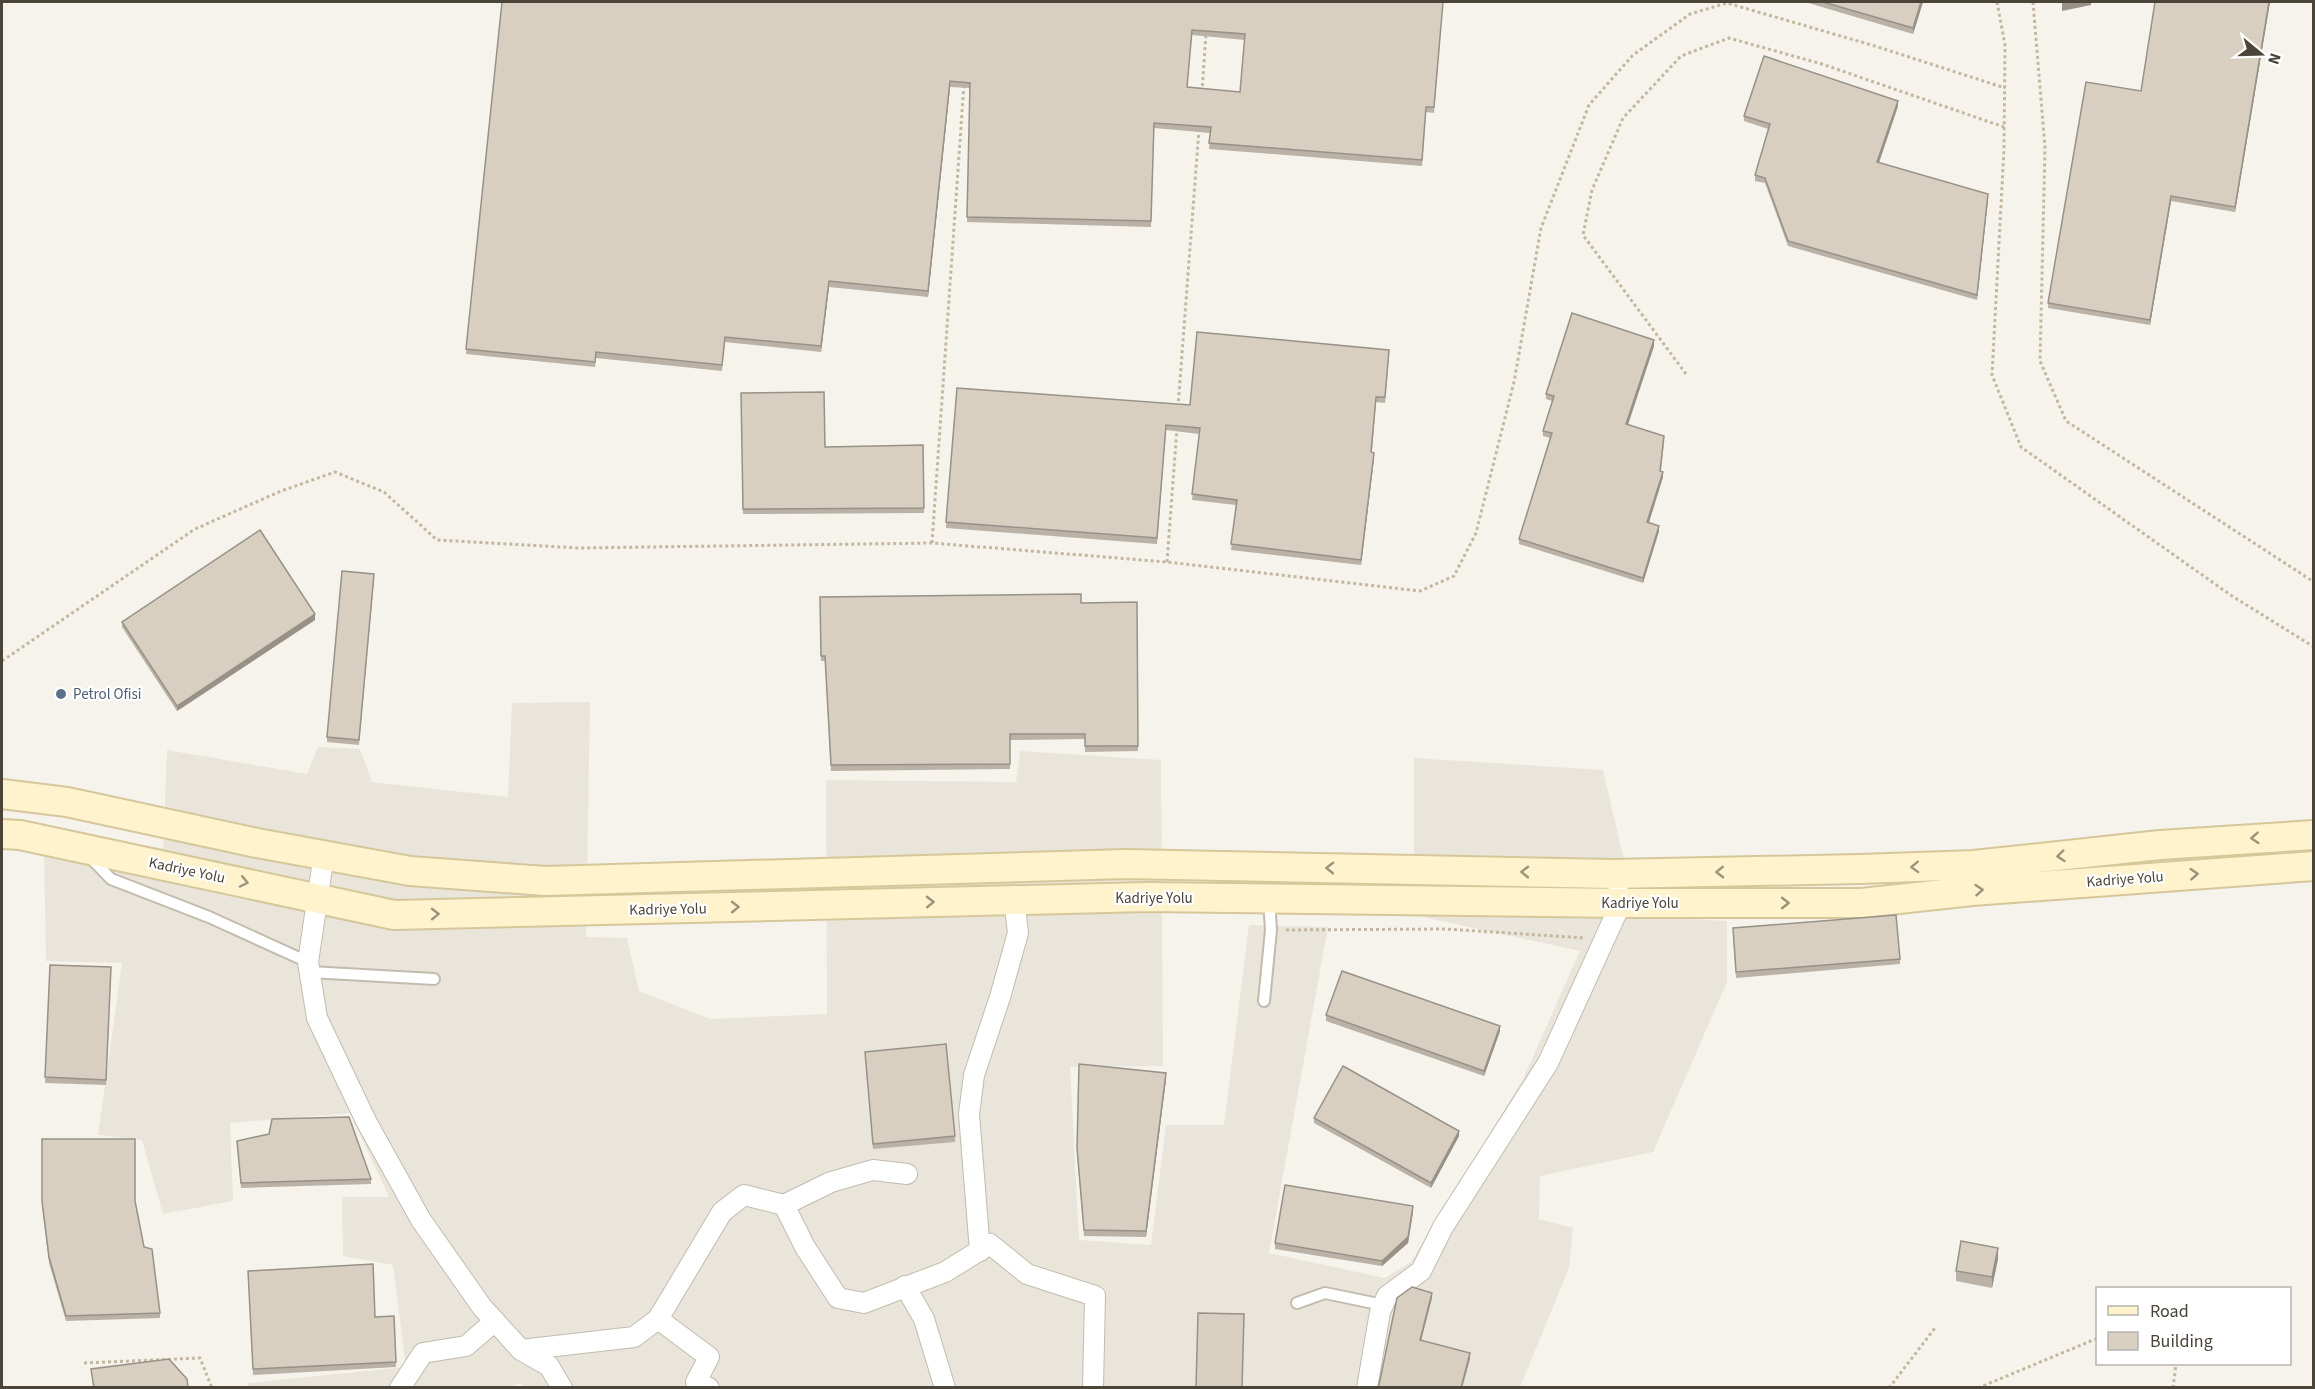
<svg xmlns="http://www.w3.org/2000/svg" width="2315" height="1389" viewBox="0 0 2315 1389" font-family="'Source Sans 3',sans-serif">
<rect width="100%" height="100%" fill="#f6f3ec"/>
<path fill="#eae5da" d="M590,702L586,937L627,938L639,991L710,1019L827,1014L826,780L1016,782L1020,751L1161,760L1163,1066L1070,1067L1079,1240L1151,1245L1166,1125H1224L1249,925L1328,927L1269,1253L1385,1278L1411,1262L1523,1079L1580,951L1414,915V758L1603,770L1637,916L1727,921V982L1653,1152L1540,1176L1539,1219L1573,1228L1569,1268L1520,1387L525,1388L521,1383L505,1388L249,1387L248,1383L406,1367L393,1265L343,1256L342,1197H389L350,1113L230,1123L233,1201L163,1214L142,1140L98,1135L122,963L46,961L44,854L162,879L167,750L307,774L318,747L360,749L372,782L508,797L512,703Z"/>
<g fill="none" stroke-linecap="round" stroke-linejoin="round">
<defs>
<g id="lane">
<path d="M89,856L111,879L209,917L308,962"/>
<path d="M310,972L434,979"/>
<path d="M1264,1001L1271,930L1269,900"/>
<path d="M1297,1303L1325,1293L1383,1305"/>
</g>
<g id="street">
<path d="M324,854L308,962L317,1018L366,1121L421,1220L482,1307L521,1350L549,1366L562,1388"/>
<path d="M784,1205L805,1247L838,1298L864,1303L945,1272L990,1244L1027,1274L1095,1296L1093,1388"/>
<path d="M980,1251L969,1114L974,1075L1000,997L1018,933L1014,900"/>
<path d="M905,1286L924,1319L945,1388"/>
<path d="M658,1319L709,1357L696,1382L709,1388"/>
<path d="M521,1350L634,1337L658,1319L722,1212L744,1195L784,1205L831,1182L873,1170L907,1174"/>
<path d="M400,1388L423,1353L466,1346L495,1321"/>
<path d="M1367,1388L1380,1312L1387,1296L1421,1271L1443,1227L1548,1063L1621,903L1618,892"/>
</g>
<g id="secondary">
<path d="M2,794L67,802L257,843L410,871L546,881L1126,864L1613,874L1860,869L1974,865L2160,845L2314,835"/>
<path d="M2,834L20,835L394,915L1147,897L1621,903H1862L1972,891L2314,866"/>
</g>
</defs>
<use href="#lane" stroke="#c2bbae" stroke-width="14"/>
<use href="#street" stroke="#c2bbae" stroke-width="22"/>
<use href="#secondary" stroke="#d6c79b" stroke-width="32"/>
<g stroke="#c4b79f" stroke-width="3" stroke-dasharray="3 3" stroke-linecap="butt">
<path d="M1997,2L2005,45L2004,149L1992,375L2021,447L2232,596L2314,647"/>
<path d="M2033,2L2045,148L2040,361L2066,421L2314,582"/>
<path d="M1202,92L1206,33"/>
<path d="M1686,374L1583,235L1592,190L1623,118L1681,56L1729,38L1822,64L2004,127"/>
<path d="M1178,407L1199,129"/>
<path d="M932,543L964,84"/>
<path d="M1167,562L1177,428"/>
<path d="M2,661L195,529L281,491L335,472L384,492L437,540L579,548L932,543L1167,562L1420,591L1454,576L1476,533L1514,382L1541,228L1589,105L1633,55L1690,14L1727,3L1875,46L2005,88"/>
<path d="M1286,930L1446,929L1585,938"/>
<path d="M84,1363L200,1358L212,1388"/>
<path d="M1889,1388L1935,1328"/>
<path d="M1978,1388L2098,1338"/>
<path d="M2173,1388L2176,1364"/>
</g>
<use href="#lane" stroke="#fff" stroke-width="10"/>
<use href="#street" stroke="#fff" stroke-width="20"/>
<use href="#secondary" stroke="#fff3cd" stroke-width="28"/>
</g>
<g fill="#bab2a6" fill-rule="evenodd">
<path d="M502,2H1443L1434,113L1426,112L1422,166L1209,149L1210,133L1154,128L1151,227L967,222L970,88L950,87L928,297L829,287L821,352L725,342L722,371L596,358L595,367L466,354ZM1192,35L1245,40L1240,92L1187,87Z"/>
<path d="M1805,2H1923L1913,34Z"/>
<path d="M2155,2H2270L2235,212L2171,201L2150,325L2048,308V303L2141,91Z"/>
<path d="M1898,106L1879,163L1988,199L1977,300L1788,246L1765,183L1755,181V175L1768,129L1744,121V116Z"/>
<path d="M1654,346L1628,425L1664,442L1661,471L1663,477L1649,523L1659,531L1643,583L1519,544V539L1550,438L1543,436V431L1552,401L1546,399V394Z"/>
<path d="M1389,356L1385,403L1376,402L1372,452L1374,458L1361,565L1231,550L1236,505L1192,500L1199,434L1166,430L1157,544L946,528V522L1190,405Z"/>
<path d="M741,393L825,447L923,445L924,513L743,514Z"/>
<path d="M374,580L359,745L327,742V737Z"/>
<path d="M820,597L1081,603L1137,602L1138,751L1085,752V739L1010,740V769L831,771L825,661H821Z"/>
<path d="M315,620L177,711L122,627V622Z"/>
<path d="M1733,934L1900,959V964L1736,978Z"/>
<path d="M50,965L111,967L106,1085L45,1083Z"/>
<path d="M1326,1015L1500,1031L1484,1076L1326,1021Z"/>
<path d="M865,1052L955,1136V1142L873,1149Z"/>
<path d="M1079,1064L1166,1079L1146,1237L1084,1236L1077,1153Z"/>
<path d="M1314,1118L1459,1136L1431,1188L1314,1123Z"/>
<path d="M42,1139L135,1201L144,1247L160,1313V1318L66,1321L49,1263L42,1206Z"/>
<path d="M237,1141L371,1179V1184L241,1188Z"/>
<path d="M1413,1212L1408,1243L1382,1266L1275,1249V1243Z"/>
<path d="M1998,1259L1992,1288L1956,1281V1271Z"/>
<path d="M248,1271L375,1317L394,1316L396,1367L253,1375Z"/>
</g>
<g fill="#979187">
<path d="M1921,2H1923L1913,34V28Z"/>
<path d="M2062,2H2091V5L2062,11Z"/>
<path d="M2269,2H2270L2235,212V207Z"/>
<path d="M950,81V87L928,297V291Z"/>
<path d="M1898,101V106L1877,168V162Z"/>
<path d="M1988,194V199L1977,300V295Z"/>
<path d="M2171,196V201L2150,325V320Z"/>
<path d="M829,281V287L821,352V346Z"/>
<path d="M1654,340V346L1626,430V424Z"/>
<path d="M1374,453V458L1361,565V560Z"/>
<path d="M1663,472V477L1647,528V522Z"/>
<path d="M1659,526V531L1643,583V578Z"/>
<path d="M315,614V620L177,711V706Z"/>
<path d="M1500,1026V1031L1484,1076V1071Z"/>
<path d="M1166,1073V1079L1146,1237V1231Z"/>
<path d="M1459,1131V1136L1431,1188V1183Z"/>
<path d="M1413,1206V1212L1408,1243L1382,1266V1261Z"/>
<path d="M1998,1248V1259L1992,1288V1277Z"/>
<path d="M1432,1293V1298L1420,1345V1340Z"/>
<path d="M1470,1353V1359L1462,1388H1461Z"/>
</g>
<g fill="#d8cfc1" stroke="#979187" stroke-width="1.5" fill-rule="evenodd">
<path d="M502,2H1443L1434,107H1426L1422,160L1209,143L1211,127L1154,123L1151,221L967,217L970,83L950,81L928,291L829,281L821,346L725,337L722,365L596,352L595,362L466,349ZM1192,30L1245,34L1240,92L1187,87Z"/>
<path d="M1823,2H1921L1913,28Z"/>
<path d="M2155,2H2269L2235,207L2171,196L2150,320L2048,303L2086,82L2141,91Z"/>
<path d="M1764,56L1898,101L1877,162L1988,194L1977,295L1788,241L1765,178L1755,175L1770,124L1744,116Z"/>
<path d="M1572,313L1654,340L1626,424L1664,436L1660,471L1663,472L1647,522L1659,526L1643,578L1519,539L1552,433L1543,431L1554,396L1546,394Z"/>
<path d="M1197,332L1389,350L1385,397H1376L1371,452L1374,453L1361,560L1231,544L1237,500L1192,494L1200,428L1166,425L1157,538L946,522L957,388L1190,405Z"/>
<path d="M824,392L825,447L923,445L924,508L743,509L741,393Z"/>
<path d="M260,530L315,614L177,706L122,622Z"/>
<path d="M342,571L374,574L359,740L327,737Z"/>
<path d="M1081,594V603L1137,602L1138,746H1085V734H1010V764L831,765L825,656H821L820,597Z"/>
<path d="M1896,915L1900,959L1736,972L1733,928Z"/>
<path d="M50,965L111,967L106,1080L45,1077Z"/>
<path d="M1342,971L1500,1026L1484,1071L1326,1015Z"/>
<path d="M946,1044L955,1136L873,1144L865,1052Z"/>
<path d="M1079,1064L1166,1073L1146,1231L1084,1230L1077,1148Z"/>
<path d="M1343,1066L1459,1131L1431,1183L1314,1118Z"/>
<path d="M349,1117L371,1179L241,1183L237,1141L269,1134L272,1119Z"/>
<path d="M42,1139H135V1201L144,1247L152,1249L160,1313L66,1316L49,1257L42,1201Z"/>
<path d="M1285,1185L1413,1206L1408,1237L1382,1261L1275,1243Z"/>
<path d="M1961,1241L1998,1248L1992,1277L1956,1271Z"/>
<path d="M373,1264L375,1317L394,1316L396,1362L253,1369L248,1271Z"/>
<path d="M1412,1287L1432,1293L1420,1340L1470,1353L1461,1388H1377L1379,1385L1397,1298Z"/>
<path d="M1198,1313L1244,1314L1242,1388H1196Z"/>
<path d="M169,1359L187,1379L188,1388H94L91,1369Z"/>
</g>
<defs><path id="oneway-chevron" d="M-2-3.5L2.5 0L-2 3.5" fill="none" stroke-width="1.6" stroke-linecap="round" stroke-linejoin="round" transform="scale(1.5)"/></defs>
<g stroke="#9c937c">
<use href="#oneway-chevron" transform="translate(2255 838) rotate(176)"/>
<use href="#oneway-chevron" transform="translate(2061 856) rotate(174)"/>
<use href="#oneway-chevron" transform="translate(1915 867) rotate(178)"/>
<use href="#oneway-chevron" transform="translate(1330 868) rotate(-179)"/>
<use href="#oneway-chevron" transform="translate(1525 872) rotate(-179)"/>
<use href="#oneway-chevron" transform="translate(1720 872) rotate(179)"/>
<use href="#oneway-chevron" transform="translate(2194 874) rotate(-4)"/>
<use href="#oneway-chevron" transform="translate(244 882) rotate(12)"/>
<use href="#oneway-chevron" transform="translate(1979 890) rotate(-5)"/>
<use href="#oneway-chevron" transform="translate(930 902) rotate(-1)"/>
<use href="#oneway-chevron" transform="translate(1785 903)"/>
<use href="#oneway-chevron" transform="translate(735 907) rotate(-1)"/>
<use href="#oneway-chevron" transform="translate(435 914) rotate(-1)"/>
</g>
<circle fill="#5c6f8a" stroke="#fff" stroke-width="2" cx="61" cy="694" r="6"/>
<g text-anchor="middle" stroke-width="4.5" stroke-linejoin="round" paint-order="stroke">
<g font-size="15" fill="#4e5e75" stroke="#fff" text-anchor="start">
<text x="73" y="699">Petrol Ofisi</text>
</g>
<g font-size="15" fill="#4b4439" stroke="#fff">
<text transform="translate(187 870) rotate(12)" y="5">Kadriye Yolu</text>
<text transform="translate(2125 879) rotate(-4)" y="5">Kadriye Yolu</text>
<text x="1154" y="903">Kadriye Yolu</text>
<text x="1640" y="908">Kadriye Yolu</text>
<text transform="translate(668 909) rotate(-1)" y="5">Kadriye Yolu</text>
</g>
</g>
<rect width="2315" height="1389" fill="none" stroke="#4b4439" stroke-width="6"/>
<rect x="2096" y="1287" width="195" height="78" fill="#ffffff" stroke="#b7b4b0" stroke-width="1.5"/>
<rect x="2108" y="1306" width="30" height="9" fill="#fff3cd" stroke="#b7b4b0" stroke-width="1.5"/>
<text x="2150" y="1317" font-size="18" fill="#4b4439">Road</text>
<rect x="2108" y="1332" width="30" height="18" fill="#d8cfc1" stroke="#b7b4b0" stroke-width="1.5"/>
<text x="2150" y="1347" font-size="18" fill="#4b4439">Building</text>
<g transform="translate(2261 54) rotate(109)" stroke="#ffffff" stroke-width="4.5" paint-order="stroke">
<path d="M0-4.5L10 22L0 15L-10 22Z" fill="#4b4439"/>
<text y="-9" font-size="16" font-weight="bold" text-anchor="middle" fill="#4b4439">N</text>
</g>
</svg>
